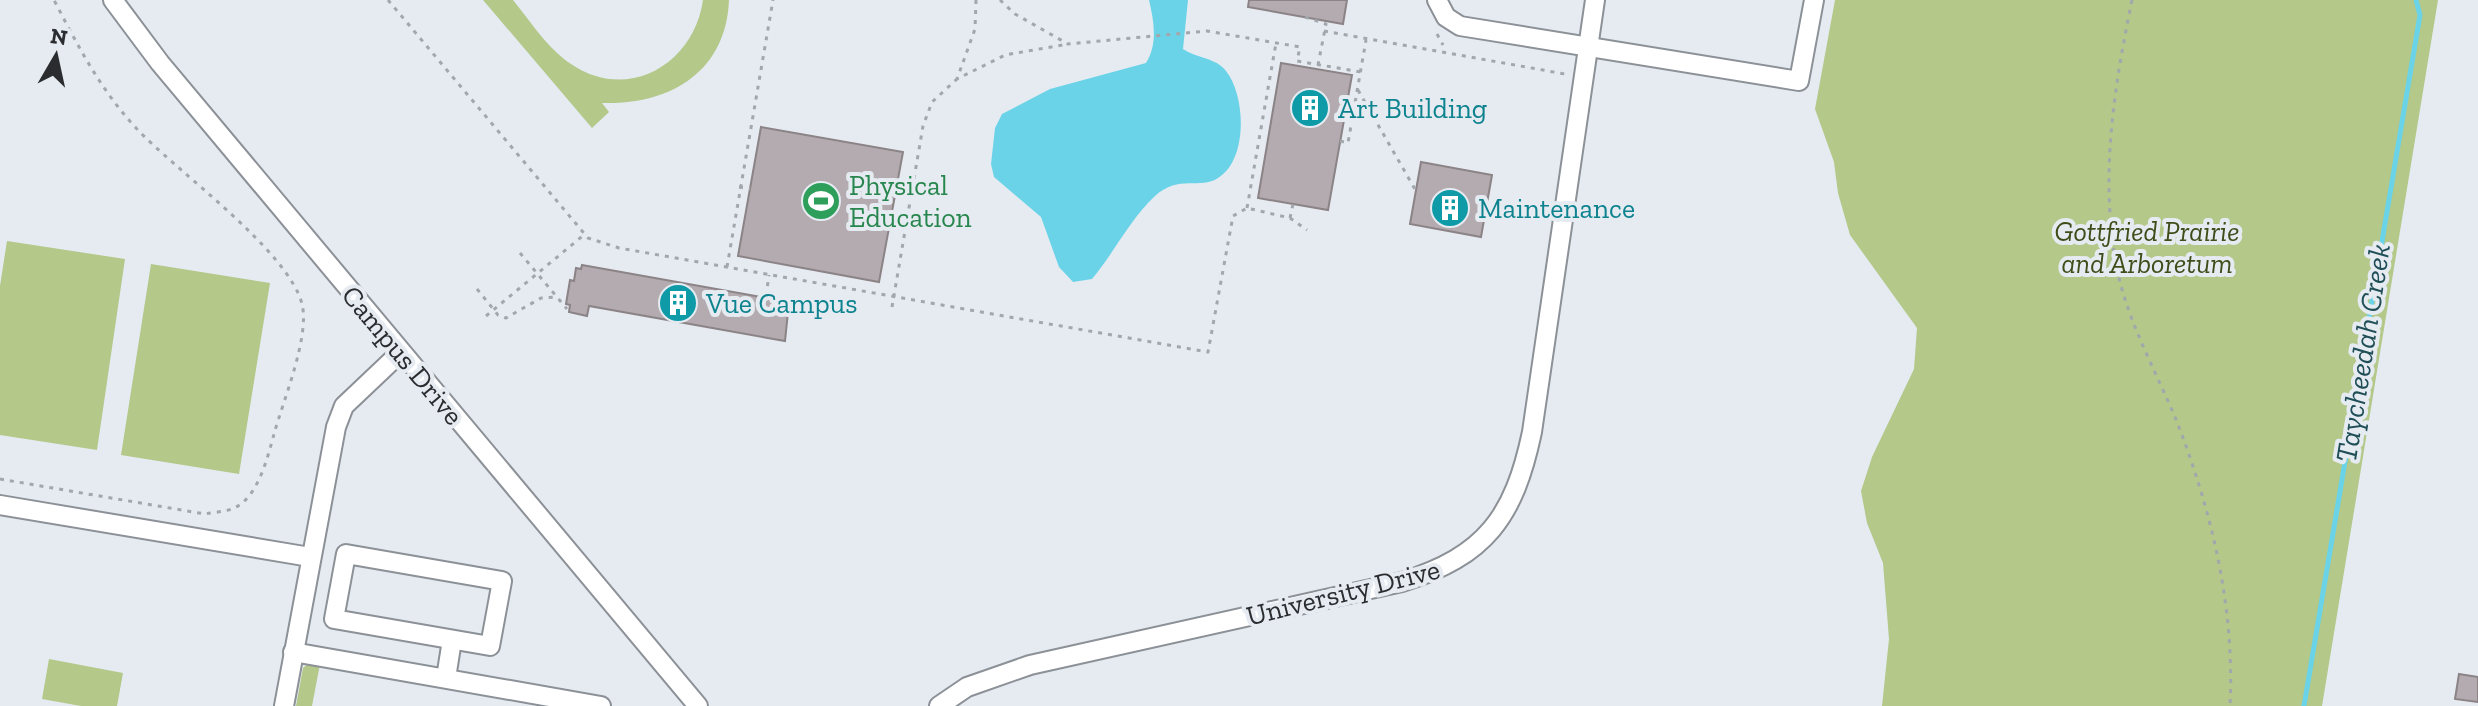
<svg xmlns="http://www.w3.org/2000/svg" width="2478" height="706" viewBox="0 0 2478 706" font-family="'Zilla Slab',serif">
<rect width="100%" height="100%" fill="#e5ebf1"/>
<g fill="#b3c889">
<path d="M483,0H513C531,22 547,48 571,64C628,103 694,64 703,0H729C726,73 669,105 602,103L609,112L592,128Z"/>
<path d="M1835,0H2438L2322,706H1882L1889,639L1883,563L1867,523L1861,491L1872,457L1914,369L1917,328L1850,235L1838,193L1834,162L1815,109Z"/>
<path d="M7,241L125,259L97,450L0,435V286Z"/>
<path d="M151,264L270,283L239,474L121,455Z"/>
<path d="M49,659L123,673L117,706H81L42,699Z"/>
<path d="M310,662L320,664L312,706H296L303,668Z"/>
</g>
<path fill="#6bd3e7" d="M1149,0H1188L1183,49C1196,58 1217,58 1226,71C1246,96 1248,160 1218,178C1200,190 1179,174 1155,196C1130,219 1114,253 1092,279L1073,282L1059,267L1041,217L994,177L991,164L995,128L1002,114L1050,89L1146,63C1158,44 1154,21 1149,0Z"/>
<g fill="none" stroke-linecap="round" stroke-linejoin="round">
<path stroke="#6bd3e7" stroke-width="5" d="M2304,706L2420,15L2416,0"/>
</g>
<g fill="#b3abaf" stroke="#8b8386" stroke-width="2">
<path d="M1249,0H1347L1343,24L1248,7Z"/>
<path d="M1281,63L1352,75L1328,210L1258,198Z"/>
<path d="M761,127L903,152L879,282L738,256Z"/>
<path d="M1421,162L1492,175L1481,237L1410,224Z"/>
<path d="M582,265L789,302L785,341L589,306L587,316L569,312L570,305L566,304L570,280L574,281L576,268L581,269Z"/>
<path d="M2459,674L2478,677V702L2455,699Z"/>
</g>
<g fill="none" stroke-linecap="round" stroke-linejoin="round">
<defs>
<g id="minor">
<path d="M113,0L160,63L698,706"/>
<path d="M1437,0L1446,17L1460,26L1799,81L1814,0"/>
<path d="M0,505L310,557"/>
<path d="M346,554L502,581L490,646L334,619Z"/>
<path d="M293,652L601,706"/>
<path d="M446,678L452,640"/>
<path d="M284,706L336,427L344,406L401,352"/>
<path d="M939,706L967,687L1030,665L1402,582C1486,556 1514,517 1532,432L1595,0"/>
</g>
</defs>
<use href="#minor" stroke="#8c9197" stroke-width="22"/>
<g stroke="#a2a7ac" stroke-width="3" stroke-dasharray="4 6" stroke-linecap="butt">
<path d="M388,0L588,238L619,248L1208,352L1233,216L1247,208L1290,218L1307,230"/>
<path d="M976,0L975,29L957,79L1005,55L1068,44"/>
<path d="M1000,0L1015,14L1068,44L1207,31L1300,47L1297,61L1361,72"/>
<path d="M2132,0C2114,88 2100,175 2116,264C2126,319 2156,371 2177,422C2212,512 2235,609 2230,706"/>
<path d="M1305,17L1326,24L1318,65"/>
<path d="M1324,31L1565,74"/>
<path d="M1437,34L1443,45"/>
<path d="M1358,90L1416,191"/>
<path d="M1340,141L1348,143L1366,40"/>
<path d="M739,187L750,189"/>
<path d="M1247,208L1276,43"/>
<path d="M891,214L907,217"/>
<path d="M1290,218L1293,204"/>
<path d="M520,253L567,309"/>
<path d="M727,267L773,0"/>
<path d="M477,289L498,315L506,318L541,298L556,297"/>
<path d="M766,296L769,275"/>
<path d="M892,307L923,126L932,102L957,79"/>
<path d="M486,316L585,234"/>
<path d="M0,479L205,514C214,512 226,512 234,508C258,498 268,456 274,434C283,401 310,337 302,304C288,250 176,171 136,128C100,89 78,46 54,0"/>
</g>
<use href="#minor" stroke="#fff" stroke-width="18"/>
</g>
<defs>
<symbol id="building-disc" viewBox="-11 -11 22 22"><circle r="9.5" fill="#0f9aa8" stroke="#e5ebf1"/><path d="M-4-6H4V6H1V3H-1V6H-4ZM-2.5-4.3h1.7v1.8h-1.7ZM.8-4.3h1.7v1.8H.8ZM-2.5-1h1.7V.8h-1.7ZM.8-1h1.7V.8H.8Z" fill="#fff"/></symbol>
<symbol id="stadium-disc" viewBox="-11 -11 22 22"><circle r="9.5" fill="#2e9e5b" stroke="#e5ebf1"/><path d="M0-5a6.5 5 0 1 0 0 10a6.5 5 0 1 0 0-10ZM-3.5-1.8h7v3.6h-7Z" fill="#fff"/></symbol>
</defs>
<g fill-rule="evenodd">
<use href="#building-disc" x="1288" y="86" width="44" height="44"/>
<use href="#stadium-disc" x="799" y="179" width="44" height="44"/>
<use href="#building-disc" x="1428" y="186" width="44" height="44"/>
<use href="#building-disc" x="656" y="281" width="44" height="44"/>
</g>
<g text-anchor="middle" stroke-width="8" stroke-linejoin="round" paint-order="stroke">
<g font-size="28" fill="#0d838f" stroke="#e5ebf1" text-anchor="start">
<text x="1338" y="118">Art Building</text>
<text x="1478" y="218">Maintenance</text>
<text x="706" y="313">Vue Campus</text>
</g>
<g font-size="28" fill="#27864d" stroke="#e5ebf1" text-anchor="start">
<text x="849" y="195">Physical<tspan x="849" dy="32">Education</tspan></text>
</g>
<g font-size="28" font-style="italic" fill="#3e4d19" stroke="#e5ebf1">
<text x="2147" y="241">Gottfried Prairie<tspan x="2147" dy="32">and Arboretum</tspan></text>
</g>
<g font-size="28" fill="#2a2c2f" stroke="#e5ebf1">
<text transform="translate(403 355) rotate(50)" y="10">Campus Drive</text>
<text transform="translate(1343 592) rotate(-14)" y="10">University Drive</text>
</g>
<g font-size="30" font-style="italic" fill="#204e57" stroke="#e5ebf1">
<text transform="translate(2363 353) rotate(-81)" y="10">Taycheedah Creek</text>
</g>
</g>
<g transform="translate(56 56) rotate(9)" stroke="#e5ebf1" stroke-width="6" paint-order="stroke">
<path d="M0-6L14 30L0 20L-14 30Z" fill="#2a2c2f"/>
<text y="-12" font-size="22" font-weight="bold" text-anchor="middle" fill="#2a2c2f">N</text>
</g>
</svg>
